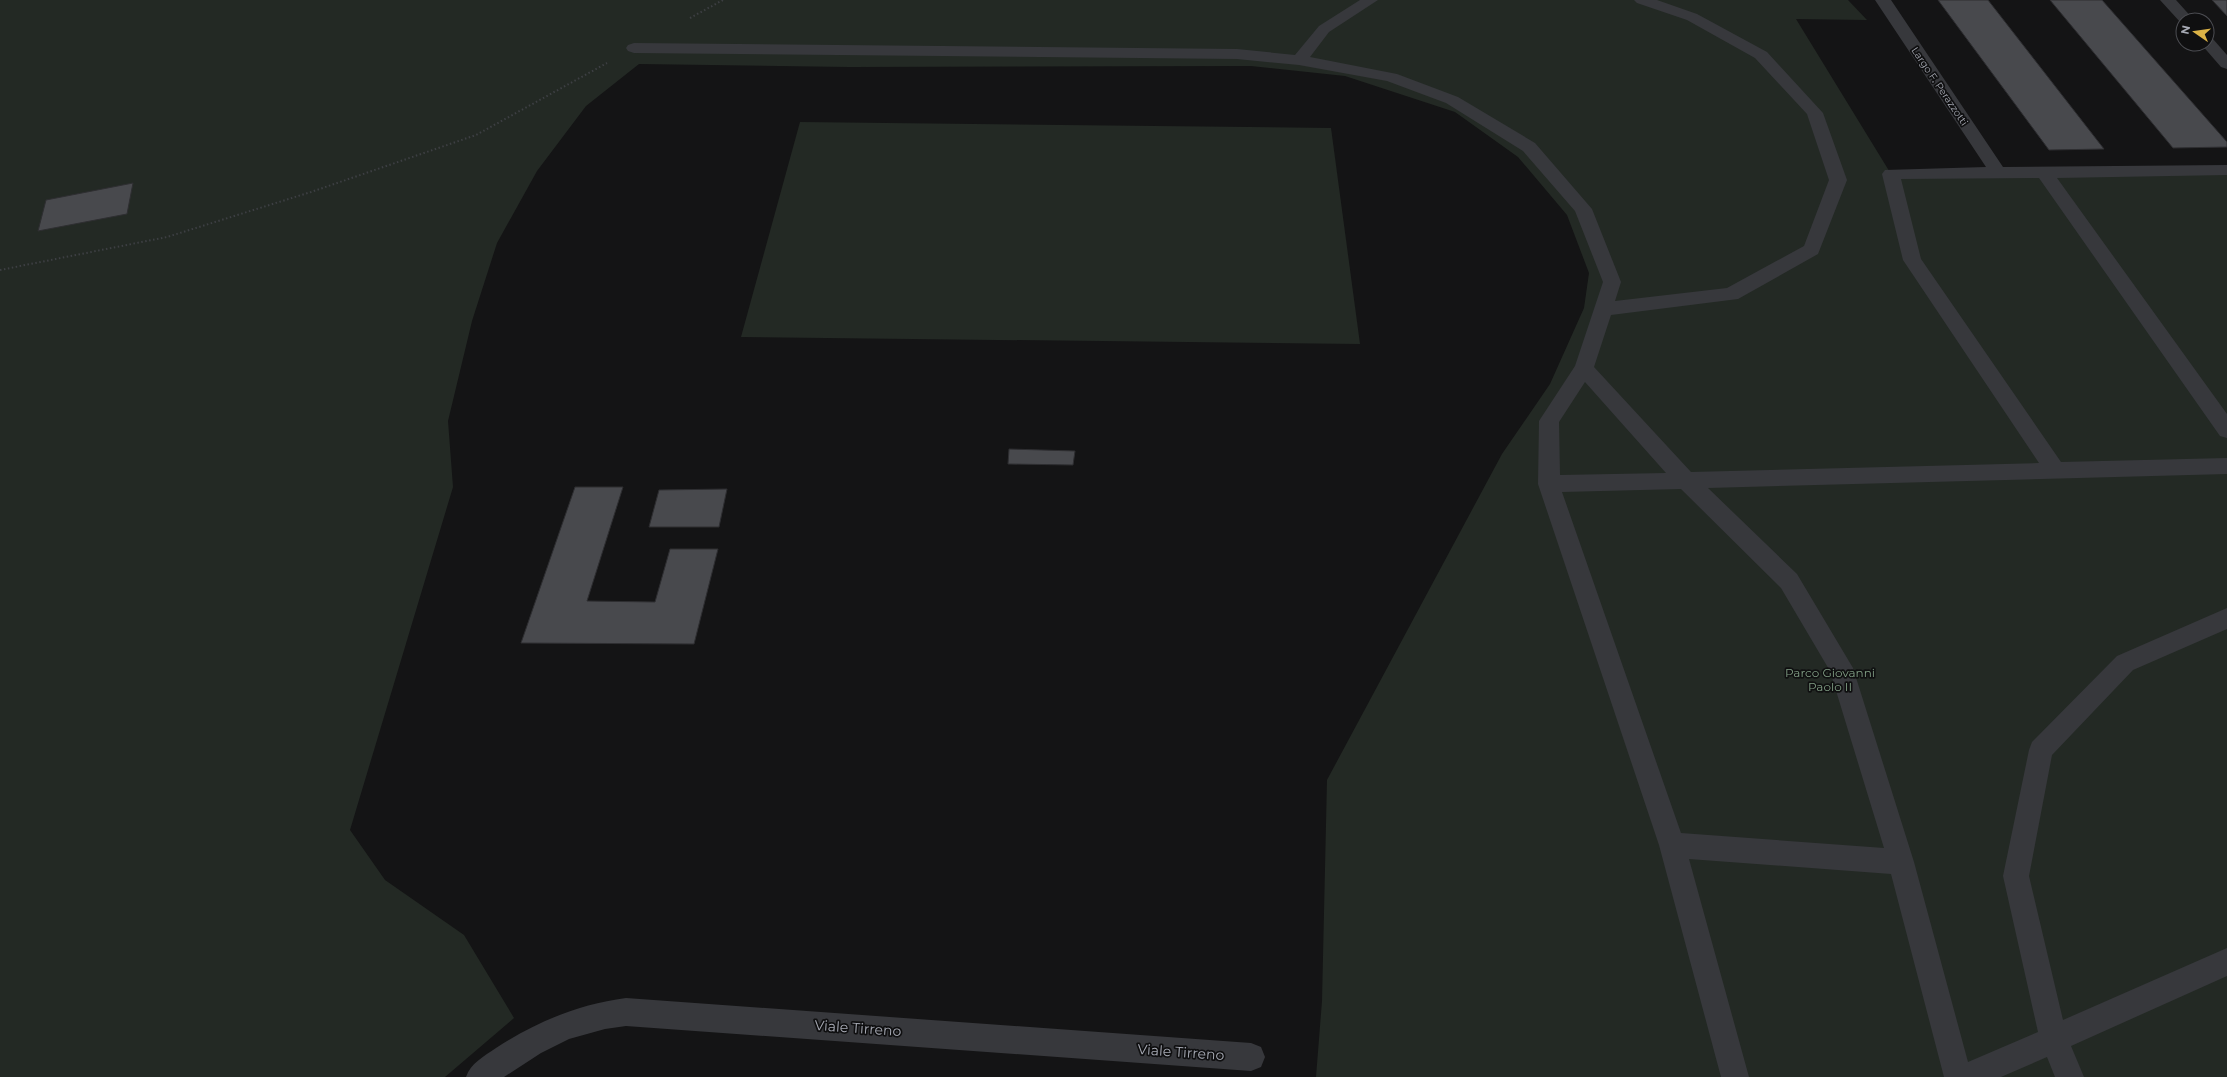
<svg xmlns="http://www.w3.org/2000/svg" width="2227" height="1077" viewBox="0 0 2227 1077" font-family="Montserrat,sans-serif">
<rect width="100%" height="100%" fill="#141415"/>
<g fill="#232924">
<path d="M0,0H1848L1867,20L1796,19L1891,174L2227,170V1077H1316L1322,1001L1327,780L1502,454L1550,384L1584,308L1589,273L1567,215L1518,157L1455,112L1345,76L1251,66L849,67L639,64L586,106L537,171L497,243L472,321L448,421L453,487L350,830L385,880L464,935L514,1018L445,1077H0Z"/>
<path d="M800,122L1331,128L1360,344L741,337Z"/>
</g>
<g fill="#48494d" stroke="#2e2e31">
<path d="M1938,0H1988L2104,149L2049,150Z"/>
<path d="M2050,0H2102L2227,142V147L2173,148Z"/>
<path d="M2212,0H2227V16Z"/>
<path d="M133,183L127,214L38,231L46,200Z"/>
<path d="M1009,449L1075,451L1073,465L1008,464Z"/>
<path d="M575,487H623L587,601L655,602L670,549H718L694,644L521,643Z"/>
<path d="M727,489L719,527H649L659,490Z"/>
</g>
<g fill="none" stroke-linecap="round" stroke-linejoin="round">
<g stroke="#3d3f43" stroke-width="2" stroke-dasharray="1.5 2.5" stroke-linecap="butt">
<path d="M690,18L723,0"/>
<path d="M0,270L167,237L311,192L476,135L607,63"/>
</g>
<g fill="#37383c" fill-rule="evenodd">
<path d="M1360,0H1378L1329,32L1310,57L1397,74L1458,97L1535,143L1592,209L1621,282L1615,301L1727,288L1804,246L1829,180L1807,114L1755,58L1687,20L1637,3L1634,0H1657L1697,14L1767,52L1823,113L1847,180L1818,254L1738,299L1611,315L1594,367L1691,472L2039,463L1903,260L1882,174L1885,170L1986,167L1875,0H1891L2003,167L2227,165V175L2057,178L2227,414V438L2220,436L2039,178L1901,179L1921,259L2061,462L2227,458V474L1708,488L1797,574L1853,668L1914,862L1968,1062L2038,1032L2003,876L2029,750L2032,742L2117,656L2227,608V629L2133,670L2052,755L2029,876L2063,1020L2227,948V976L2071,1046L2084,1077H2055L2047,1057L2001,1077H1944L1891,874L1689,859L1749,1077H1721L1659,845L1538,484L1539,421L1575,366L1603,282L1575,211L1523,151L1446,103L1387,81L1299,65L1237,59L634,53L628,51L626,48L628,45L634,43L1237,49L1295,55L1319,26ZM1585,382L1666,473L1560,475L1559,422ZM1681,489L1781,588L1830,671L1884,848L1681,833L1562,492Z"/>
<path d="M2160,0H2176L2194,20H2183V24L2181,23Z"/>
<path d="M2207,37L2213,39L2227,55V69L2221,67L2201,44H2207Z"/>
<path d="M626,998L1251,1043L1261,1047L1265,1057L1261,1067L1251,1071L626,1026L605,1029L569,1039L541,1053L504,1077H466C471,1063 483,1057 496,1048C536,1022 579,1004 626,998Z"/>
</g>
</g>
<g text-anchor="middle" stroke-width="3.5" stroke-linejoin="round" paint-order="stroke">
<g font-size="10" fill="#a7aab4" stroke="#0f0f10">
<text transform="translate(1940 86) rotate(56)" y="4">Largo F. Perazzotti</text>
</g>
<g font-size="12" fill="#809d84" stroke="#0f0f10">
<text x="1830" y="677">Parco Giovanni<tspan x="1830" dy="14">Paolo II</tspan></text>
</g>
<g font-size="14" fill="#a7aab4" stroke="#0f0f10">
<text transform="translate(858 1028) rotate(4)" y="5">Viale Tirreno</text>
<text transform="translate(1181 1052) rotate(4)" y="5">Viale Tirreno</text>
</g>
</g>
<g transform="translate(2195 32) rotate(283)"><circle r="19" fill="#0f0f10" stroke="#4c4d52"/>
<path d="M0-3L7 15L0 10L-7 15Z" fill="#dbb246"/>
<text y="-6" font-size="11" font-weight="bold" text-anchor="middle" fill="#a7aab4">N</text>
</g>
</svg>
